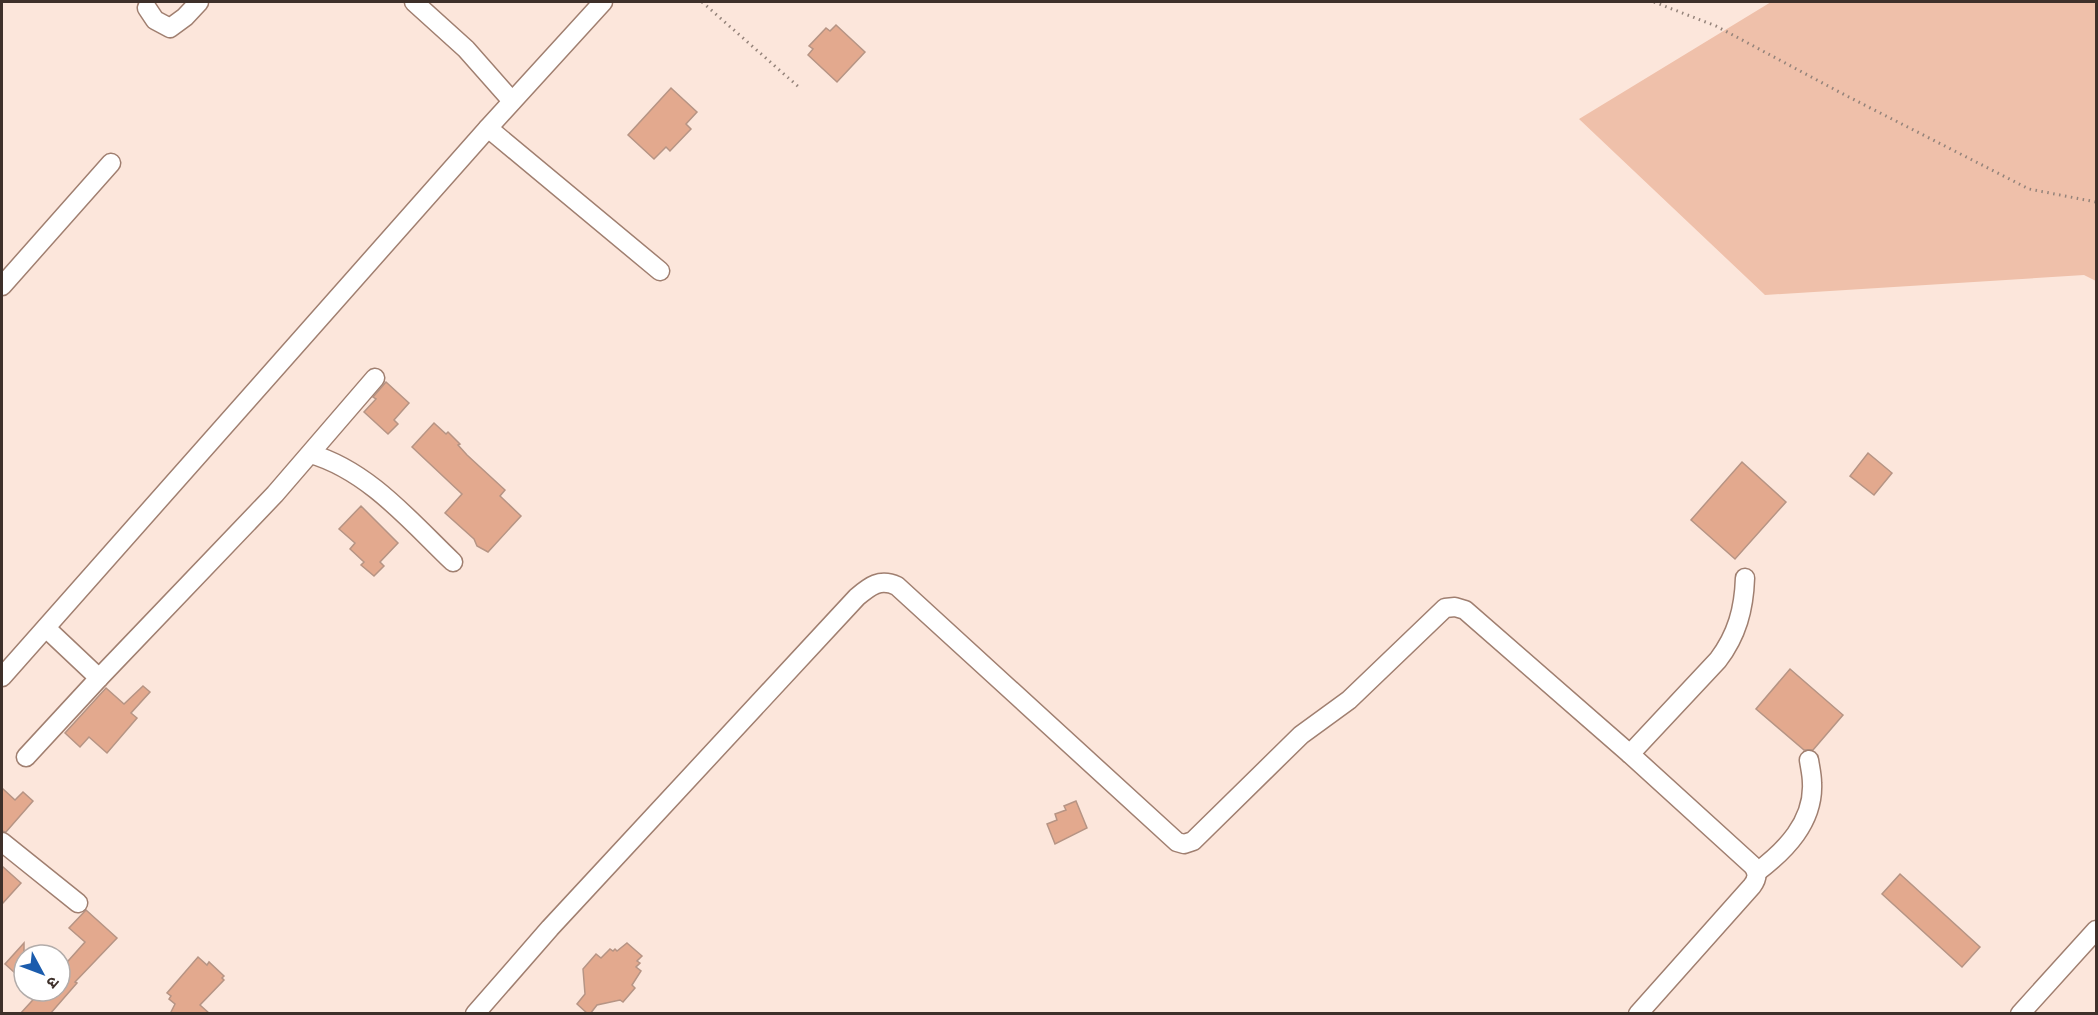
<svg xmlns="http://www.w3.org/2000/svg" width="2098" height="1015" viewBox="0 0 2098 1015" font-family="Commissioner,'Noto Sans Devanagari',sans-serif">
<rect width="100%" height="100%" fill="#fce6db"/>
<path fill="#efc0aa" d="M1771,2H2096V281L2084,275L1765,295L1579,119Z"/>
<g fill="#e3a98e" stroke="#b69484" stroke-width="1.5">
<path d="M836,25L865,52L837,82L808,55L813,49L809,46L826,28L830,31Z"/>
<path d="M671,88L697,112L686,124L691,129L670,151L666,147L654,159L628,135Z"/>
<path d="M386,382L409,403L394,420L398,424L388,434L364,412L376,399L373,397Z"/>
<path d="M434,423L446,434L448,432L460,444L458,445L467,455L505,490L500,496L521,516L488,552L477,546L474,539L445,513L462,494L412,447Z"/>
<path d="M1868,453L1892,473L1874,495L1850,476Z"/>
<path d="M1742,462L1786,502L1735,559L1691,520Z"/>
<path d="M361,506L398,543L380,562L384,566L374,576L361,565L364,562L350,549L355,543L339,529Z"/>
<path d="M1790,669L1843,715L1813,750H1804L1756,709Z"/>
<path d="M143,686L150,692L131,713L137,718L107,753L89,737L80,747L65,733L106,688L124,704Z"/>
<path d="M2,788L15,800L23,792L33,801L6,832L2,831Z"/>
<path d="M1076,801L1087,828L1055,844L1047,824L1057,820L1055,814L1066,810L1064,806Z"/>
<path d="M2,866L21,883L2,904Z"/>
<path d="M1900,874L1980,947L1962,967L1882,894Z"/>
<path d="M86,910L117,938L75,982L77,983L50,1014H20L41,991H60V970L85,942L69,928Z"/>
<path d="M24,943V981L5,964Z"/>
<path d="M627,943L642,956L637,961L640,963L636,967L641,971L632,985L635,988L623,1002L620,1000L597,1005L590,1014H588L577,1004L585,994L583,969L596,954L601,958L610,949L613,951L615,949L617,951Z"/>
<path d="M198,957L207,965L209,962L224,976L222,978L224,980L200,1005L210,1014H170L175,1004L169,999L171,996L167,993Z"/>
</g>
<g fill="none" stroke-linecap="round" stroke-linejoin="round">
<defs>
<g id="minor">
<path d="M414,2L466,49L512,101"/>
<path d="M147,8L155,20L170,28L185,17L199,2"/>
<path d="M488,128L660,271"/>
<path d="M2,286L111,163"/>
<path d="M311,454C369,471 411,522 453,562"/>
<path d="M46,628L99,678"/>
<path d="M2,677L488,128L603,2"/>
<path d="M1630,754L1718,660C1737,635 1744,609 1745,578"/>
<path d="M26,757L99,678L275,494L375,378"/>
<path d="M2,842L78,903"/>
<path d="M1757,872C1785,851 1814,822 1812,783C1812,775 1810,767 1809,760"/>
<path d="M475,1014L550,928L857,597C870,586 880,578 897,586L1177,842L1184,844L1193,841L1301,735L1349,700L1445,608L1455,607L1465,610L1630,754L1752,865C1758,872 1758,878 1752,886L1638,1014"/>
<path d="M2020,1014L2096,930"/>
</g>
</defs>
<use href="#minor" stroke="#a07f70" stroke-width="21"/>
<g stroke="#94837a" stroke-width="3" stroke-dasharray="1.5 4.5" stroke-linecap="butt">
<path d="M702,2L801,89"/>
<path d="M1654,2L1716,26L1845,95L2029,189L2096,202"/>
</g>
<use href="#minor" stroke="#fff" stroke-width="18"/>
</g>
<rect width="2098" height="1015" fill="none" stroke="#3e302a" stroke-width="6"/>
<g transform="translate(42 973) rotate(131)"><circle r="28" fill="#ffffff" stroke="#b2acaa" stroke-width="1.5"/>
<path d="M0-4.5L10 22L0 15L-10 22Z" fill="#1b5cad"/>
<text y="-9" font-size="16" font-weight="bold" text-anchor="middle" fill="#3e302a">उ</text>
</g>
</svg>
